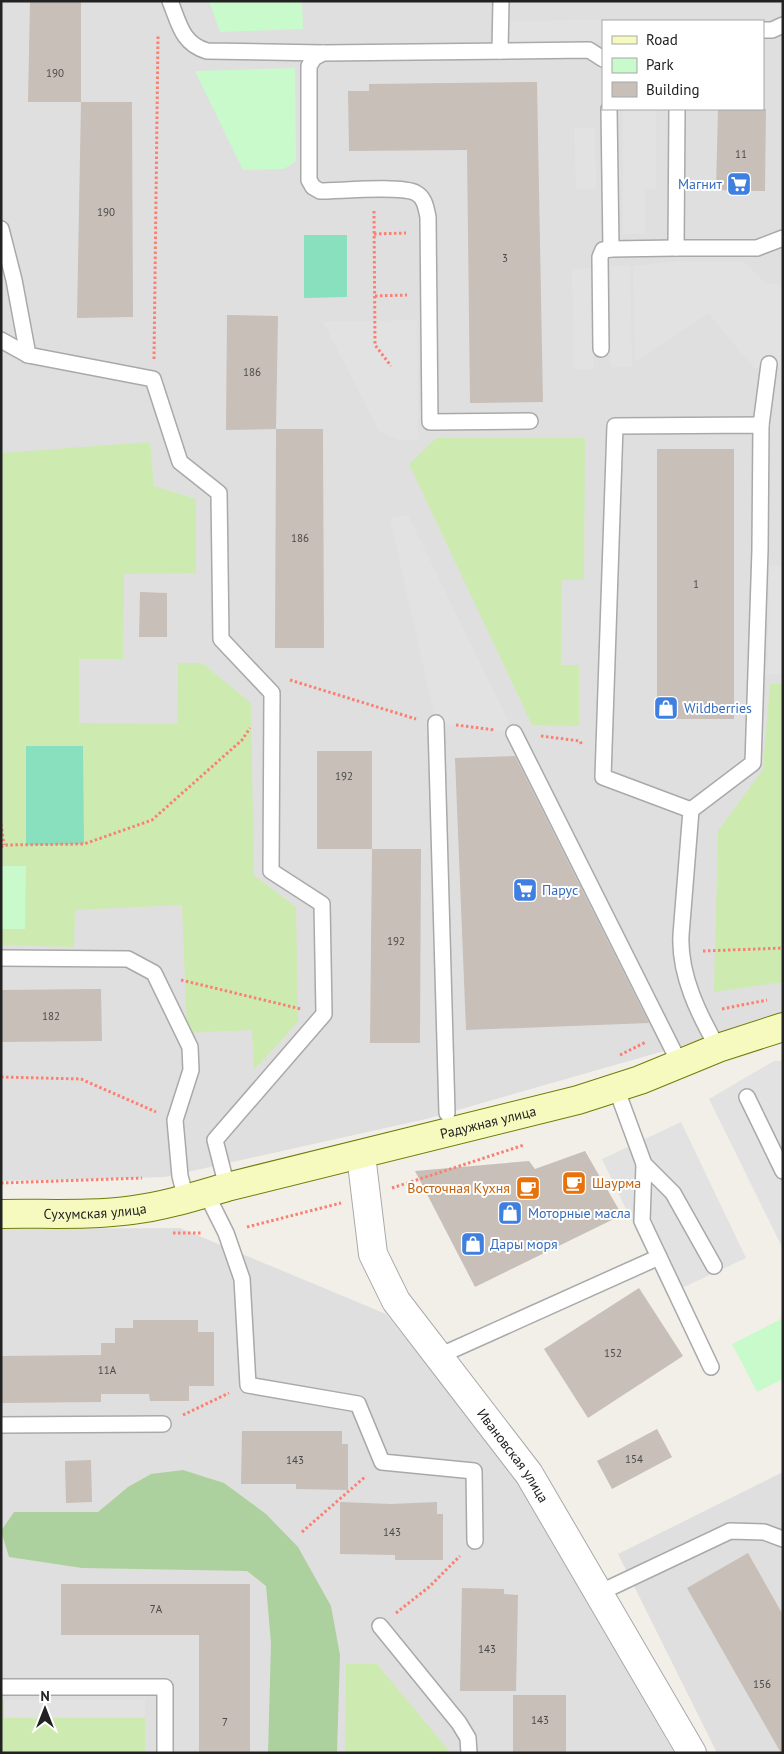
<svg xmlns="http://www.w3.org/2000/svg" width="784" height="1754" viewBox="0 0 784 1754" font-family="'PT Sans',sans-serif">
<rect width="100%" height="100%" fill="#f2efe9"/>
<g fill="#e0dfdf" fill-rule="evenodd">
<path d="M1,1H783V1017L426,1119L165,1177L1,1181ZM603,21H763V109H603Z"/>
<path d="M180,1228L386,1314L526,1489L674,1753H1V1229Z"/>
<path d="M783,1472V1753H717L618,1554Z"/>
</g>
<g fill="#cdebb0">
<path d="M436,438H585L584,580H562L561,665H579V726L532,725L409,464Z"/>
<path d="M150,442L154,486L196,499V573L124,574L123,659H79V723L177,724L178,663H202L251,703L254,875L296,907L298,1022L254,1070L252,1030L187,1033L182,905L75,910L74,947L1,945V453Z"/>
<path d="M770,684H783V982L714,992L718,831L763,769Z"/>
<path d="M346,1664H377L451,1753H345Z"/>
<path d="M1,1700H4V1718H145V1753H1Z"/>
</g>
<path fill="#add19e" d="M183,1470L224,1483L266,1514L298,1547L331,1606L340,1655L337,1753H268L271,1643L266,1586L247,1571L82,1568L9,1557L1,1531L14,1512H98L128,1487L151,1474Z"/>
<g fill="#c8facc">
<path d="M209,1H302L303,29L220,32Z"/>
<path d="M295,68L296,161L284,169L243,170L195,71Z"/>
<path d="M1,866H26L25,929H1Z"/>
<path d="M783,1318V1379L757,1392L732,1344Z"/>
</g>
<g fill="#88e0be">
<path d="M304,235H347V297L304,298Z"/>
<path d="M26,746H83L84,844L26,845Z"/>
</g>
<g fill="#e2e2e2">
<path d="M618,20L603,21V42L510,43L509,21Z"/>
<path d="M623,109H656V189H645V234H623Z"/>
<path d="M574,128H595L596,189H576Z"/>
<path d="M678,261L745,262L767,284L783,285V368H754L708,313L635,362L633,266Z"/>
<path d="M610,266H630L632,367H611Z"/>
<path d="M592,268L594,369H574L572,269Z"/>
<path d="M417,320L418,440H397L379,431L323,322Z"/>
<path d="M408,515L514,733L436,723L390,518Z"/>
<path d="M770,565H783V674H767Z"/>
<path d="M774,1061H783V1249L709,1099Z"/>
<path d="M681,1122L746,1258L667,1295L602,1159Z"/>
<rect x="4" y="1700" width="141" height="18"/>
</g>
<g fill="#c7bfb8">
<path d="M30,1H81V102H28Z"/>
<path d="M537,82L543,402L470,403L467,150L349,151L348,91H369V84Z"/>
<path d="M81,102H132L133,317L77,318Z"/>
<path d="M718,109H766L765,191L716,190Z"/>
<path d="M227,315L278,316L276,429L226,430Z"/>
<path d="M276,429H323L324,648H275Z"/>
<rect x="657" y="449" width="77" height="270"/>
<path d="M140,592L167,593V637H139Z"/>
<rect x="317" y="751" width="55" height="98"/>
<path d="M515,756L649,1023L466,1030L455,758Z"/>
<path d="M372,849H421L420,1043H370Z"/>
<path d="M101,989L102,1041L1,1042V990Z"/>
<path d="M585,1151L622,1215L475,1287L415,1171L529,1161L535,1169Z"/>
<path d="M639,1288L683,1356L588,1418L544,1349Z"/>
<path d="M133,1320H198V1332H214V1386H189V1401H150L149,1394H101V1402L1,1403V1356L101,1355V1343H115V1328H133Z"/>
<path d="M657,1429L672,1457L612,1489L597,1461Z"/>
<path d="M242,1431H342V1444H348V1490L296,1489V1484H241Z"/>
<path d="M91,1460L92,1502L66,1503L65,1461Z"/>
<path d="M340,1502L391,1504L437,1502V1514H443V1560H395V1555L340,1554Z"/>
<path d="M748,1553L783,1615V1753H781L687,1588Z"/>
<path d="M61,1584H250V1753H199V1635H61Z"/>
<path d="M462,1588L504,1589V1594L518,1595L516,1691H460Z"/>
<rect x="513" y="1695" width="53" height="58"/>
</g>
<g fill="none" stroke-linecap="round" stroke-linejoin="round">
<defs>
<g id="lane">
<path d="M170,1C179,23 182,44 207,51L323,53"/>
<path d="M763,30H772L783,25"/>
<path d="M500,51L501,1"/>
<path d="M609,109L611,249L676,248"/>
<path d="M677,109L676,248H757L783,238"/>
<path d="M1,229L14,280L28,355L153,379L180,462L219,493L221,639L272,693L271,871L322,904L324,1014L215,1140L227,1187"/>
<path d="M1,340L28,355"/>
<path d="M601,349L600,257L603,250L611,249"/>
<path d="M530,421L430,422L428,217C426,208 425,198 416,193C401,185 340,191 320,191L313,187L309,180V66L314,58L323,53L589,50L603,59"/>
<path d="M761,425L769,364"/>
<path d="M436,723L447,1113"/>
<path d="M514,733L680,1064"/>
<path d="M691,810L603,777L615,426L761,425L760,550L753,763L691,810L681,935C679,975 699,1015 718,1048"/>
<path d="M1,958L128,959L154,973L190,1047L191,1070L175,1120L180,1176L186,1199"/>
<path d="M616,1088L644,1164L642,1221L711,1367"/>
<path d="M747,1097L783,1171"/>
<path d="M644,1164L673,1193L714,1266"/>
<path d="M206,1193L226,1233L242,1279L248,1385L358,1404L382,1462L474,1471L475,1541"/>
<path d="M439,1356L659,1257"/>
<path d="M1,1425L163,1424"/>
<path d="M599,1593L730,1531L764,1532L783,1539"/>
<path d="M380,1626L459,1723L468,1738L469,1753"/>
<path d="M1,1687H165V1753"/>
</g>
<g id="street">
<path id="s1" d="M361,1155L373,1254L396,1301L529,1474L692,1753"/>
</g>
<g id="secondary">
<path id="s2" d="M1,1214C45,1213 90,1216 133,1210C165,1206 196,1196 227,1187L578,1100L640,1080L718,1048L783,1027"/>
</g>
</defs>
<use href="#lane" stroke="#a9a9a9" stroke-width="18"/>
<use href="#street" stroke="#a9a9a9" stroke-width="30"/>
<use href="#secondary" stroke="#707d05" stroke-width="30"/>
<g stroke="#fa8072" stroke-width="3" stroke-dasharray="2.5 2.5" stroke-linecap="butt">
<path d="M374,211L375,345L391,366"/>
<path d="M374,234L406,233"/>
<path d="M375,296L407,295"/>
<path d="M154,359L158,35"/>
<path d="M290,680L416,719"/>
<path d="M456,725L495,730"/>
<path d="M541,736L580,741L582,745"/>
<path d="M1,824L4,845"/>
<path d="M1,847L4,845L84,844L152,820L242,740L250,728"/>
<path d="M703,951L783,948"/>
<path d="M181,980L301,1009"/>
<path d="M722,1009L767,1000"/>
<path d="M620,1055L646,1042"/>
<path d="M1,1077L81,1079L156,1112"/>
<path d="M1,1183L142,1178"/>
<path d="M392,1188L524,1145"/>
<path d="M247,1227L341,1203"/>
<path d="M173,1233H202"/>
<path d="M183,1415L229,1393"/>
<path d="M302,1532L366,1476"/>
<path d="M396,1613L429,1587L460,1556"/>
</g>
<use href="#lane" stroke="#fff" stroke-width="15"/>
<use href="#street" stroke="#fff" stroke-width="28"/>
<use href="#secondary" stroke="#f7fabf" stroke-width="28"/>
</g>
<defs>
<symbol id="supermarket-square" viewBox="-11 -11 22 22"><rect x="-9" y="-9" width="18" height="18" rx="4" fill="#3f7fe0" stroke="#fff"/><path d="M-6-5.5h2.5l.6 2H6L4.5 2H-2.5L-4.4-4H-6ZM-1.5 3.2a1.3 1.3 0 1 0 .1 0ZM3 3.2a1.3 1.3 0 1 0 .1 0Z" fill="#fff"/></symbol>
<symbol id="shop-square" viewBox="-11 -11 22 22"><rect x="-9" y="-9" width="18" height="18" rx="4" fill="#3f7fe0" stroke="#fff"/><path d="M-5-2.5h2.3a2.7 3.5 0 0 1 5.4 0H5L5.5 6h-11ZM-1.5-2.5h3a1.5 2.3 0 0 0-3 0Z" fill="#fff"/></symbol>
<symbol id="cafe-square" viewBox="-11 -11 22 22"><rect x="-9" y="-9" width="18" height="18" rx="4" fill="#e8710a" stroke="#fff"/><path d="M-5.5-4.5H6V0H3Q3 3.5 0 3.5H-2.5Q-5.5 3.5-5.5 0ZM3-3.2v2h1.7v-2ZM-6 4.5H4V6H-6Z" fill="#fff"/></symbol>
</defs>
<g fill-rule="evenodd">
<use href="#supermarket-square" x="725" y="170" width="28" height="28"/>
<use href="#shop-square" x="652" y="694" width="28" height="28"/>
<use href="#supermarket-square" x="511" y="876" width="28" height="28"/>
<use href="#cafe-square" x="560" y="1169" width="28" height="28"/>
<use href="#cafe-square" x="514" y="1174" width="28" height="28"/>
<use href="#shop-square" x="496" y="1199" width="28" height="28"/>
<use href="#shop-square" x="459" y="1230" width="28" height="28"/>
</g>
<g text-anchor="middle" stroke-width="4" stroke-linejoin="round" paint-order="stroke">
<g font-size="11" fill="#4b4948">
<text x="55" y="77">190</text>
<text x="741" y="158">11</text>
<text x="106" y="216">190</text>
<text x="505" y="262">3</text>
<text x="252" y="376">186</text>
<text x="300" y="542">186</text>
<text x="696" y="588">1</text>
<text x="344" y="780">192</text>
<text x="396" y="945">192</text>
<text x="51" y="1020">182</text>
<text x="613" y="1357">152</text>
<text x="107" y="1374">11А</text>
<text x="634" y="1463">154</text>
<text x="295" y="1464">143</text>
<text x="392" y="1536">143</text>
<text x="156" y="1613">7А</text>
<text x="487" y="1653">143</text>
<text x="762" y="1688">156</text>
<text x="540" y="1724">143</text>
<text x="225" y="1726">7</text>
</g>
<g font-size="14" fill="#366cbe" stroke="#fff" text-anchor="start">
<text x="722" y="189" text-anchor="end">Магнит</text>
<text x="684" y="713">Wildberries</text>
<text x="542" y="895">Парус</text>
<text x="528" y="1218">Моторные масла</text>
<text x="490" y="1249">Дары моря</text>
</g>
<g font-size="14" fill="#222" stroke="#fff">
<text dy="5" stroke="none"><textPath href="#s2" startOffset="498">Радужная улица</textPath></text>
<text dy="5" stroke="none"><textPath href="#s2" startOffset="94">Сухумская улица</textPath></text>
<text dy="5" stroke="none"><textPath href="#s1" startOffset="346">Ивановская улица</textPath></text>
</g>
<g font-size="14" fill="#c56008" stroke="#fff" text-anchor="start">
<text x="592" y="1188">Шаурма</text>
<text x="510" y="1193" text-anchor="end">Восточная Кухня</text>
</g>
</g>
<rect width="784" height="1754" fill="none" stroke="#222222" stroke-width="5"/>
<rect x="602" y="20" width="162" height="90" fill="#ffffff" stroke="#a7a7a7"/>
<rect x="612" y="36" width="25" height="8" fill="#f7fabf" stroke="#a7a7a7"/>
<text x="646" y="45" font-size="15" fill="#222222">Road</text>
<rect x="612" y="58" width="25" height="15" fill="#c8facc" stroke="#a7a7a7"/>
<text x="646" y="70" font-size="15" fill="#222222">Park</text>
<rect x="612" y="82" width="25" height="15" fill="#c7bfb8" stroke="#a7a7a7"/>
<text x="646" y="95" font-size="15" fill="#222222">Building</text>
<g transform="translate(45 1709)" stroke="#ffffff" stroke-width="4" paint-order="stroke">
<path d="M0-4L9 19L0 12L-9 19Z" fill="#222222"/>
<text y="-8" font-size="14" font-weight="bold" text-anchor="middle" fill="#222222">N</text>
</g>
</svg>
